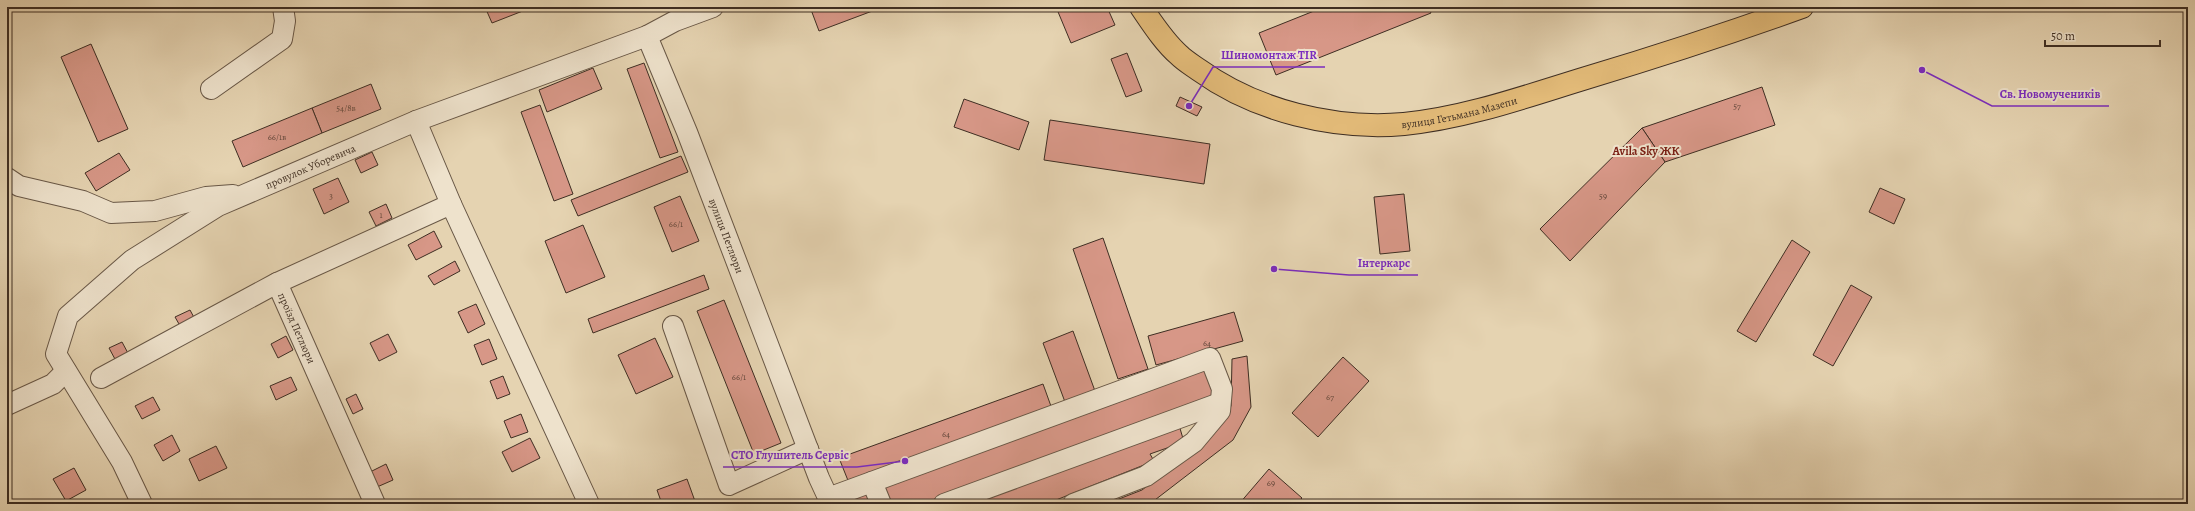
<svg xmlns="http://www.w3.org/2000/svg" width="2195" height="511" viewBox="0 0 2195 511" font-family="Alegreya,serif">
<rect width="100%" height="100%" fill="#e5d3b1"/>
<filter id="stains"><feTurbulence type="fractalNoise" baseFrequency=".005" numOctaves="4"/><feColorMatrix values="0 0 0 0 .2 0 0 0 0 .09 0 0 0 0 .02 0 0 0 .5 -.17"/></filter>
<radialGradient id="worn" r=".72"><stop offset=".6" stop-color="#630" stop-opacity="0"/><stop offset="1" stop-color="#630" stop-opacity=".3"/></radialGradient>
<g fill="#d79787" stroke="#3e2e23">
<path d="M485,7H533L492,23Z"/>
<path d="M810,7H883L819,31Z"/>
<path d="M1056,7H1107L1115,25L1071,43Z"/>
<path d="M1324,7H1428L1431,13L1276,75L1259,33Z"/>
<path d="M91,44L128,129L98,142L61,57Z"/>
<path d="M1127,53L1142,91L1126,97L1111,59Z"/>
<path d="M644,63L678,152L660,158L627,69Z"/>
<path d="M593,68L602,89L547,112L539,90Z"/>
<path d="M371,84L381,109L322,133L312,108Z"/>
<path d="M1762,87L1775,125L1665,162L1642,128Z"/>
<path d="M1180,97L1202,107L1197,116L1176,106Z"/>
<path d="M964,99L1029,122L1019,150L954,127Z"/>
<path d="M540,105L573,194L554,201L521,112Z"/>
<path d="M312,108L322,133L243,167L232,141Z"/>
<path d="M1050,120L1210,144L1204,184L1044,160Z"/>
<path d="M1642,128L1665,162L1570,261L1540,229Z"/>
<path d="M372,152L378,165L361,173L355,160Z"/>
<path d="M119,153L130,170L96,191L85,173Z"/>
<path d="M681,156L688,172L578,216L571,200Z"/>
<path d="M338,178L349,202L324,214L313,189Z"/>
<path d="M1880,188L1905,199L1894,224L1869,212Z"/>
<path d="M1404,194L1410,251L1380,254L1374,197Z"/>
<path d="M680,196L699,241L672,252L654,207Z"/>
<path d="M386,204L392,218L376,226L369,212Z"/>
<path d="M583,225L605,277L566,293L545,241Z"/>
<path d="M434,231L442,247L416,260L408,245Z"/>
<path d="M1103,238L1148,369L1118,379L1073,249Z"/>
<path d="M1792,240L1810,252L1756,342L1737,331Z"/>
<path d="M455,261L460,271L434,285L428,276Z"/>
<path d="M704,275L709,289L593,333L588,319Z"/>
<path d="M1851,285L1872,297L1833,366L1813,355Z"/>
<path d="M724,300L781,443L754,454L697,311Z"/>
<path d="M476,304L485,324L468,333L458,312Z"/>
<path d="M190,310L197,323L183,331L175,317Z"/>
<path d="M1234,312L1243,341L1156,365L1148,336Z"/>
<path d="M1073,331L1095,391L1065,402L1043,343Z"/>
<path d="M388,334L397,352L379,361L370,343Z"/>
<path d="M286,336L293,350L278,358L271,344Z"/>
<path d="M655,338L673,377L636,394L618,355Z"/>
<path d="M489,339L497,359L482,365L474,345Z"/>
<path d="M122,342L129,355L116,361L109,348Z"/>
<path d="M1247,356L1251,407L1233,440L1151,503L1106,504L1142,490L1214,434L1231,406L1232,359Z"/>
<path d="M1343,357L1369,381L1318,437L1292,413Z"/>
<path d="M1204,369L1214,396L922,504H889L883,487Z"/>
<path d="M503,376L510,394L497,399L490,381Z"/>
<path d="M291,377L297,390L276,400L270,386Z"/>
<path d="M1043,384L1052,409L849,483L839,458Z"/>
<path d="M356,394L363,409L353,414L346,399Z"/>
<path d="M153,397L160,410L142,419L135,406Z"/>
<path d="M521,414L528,432L511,438L504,421Z"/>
<path d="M1179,425L1184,442L1150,454L1154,461L1046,504H969Z"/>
<path d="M172,435L180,451L163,461L154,445Z"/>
<path d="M530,438L540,458L512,472L502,452Z"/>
<path d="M216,446L227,468L199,481L189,459Z"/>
<path d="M386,464L393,480L377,487L370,472Z"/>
<path d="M74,468L86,490L66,501L53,479Z"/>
<path d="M1269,469L1302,498L1296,504H1239Z"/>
<path d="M687,479L696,504H662L657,490Z"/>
<path d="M867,493L872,504H850L849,501Z"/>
</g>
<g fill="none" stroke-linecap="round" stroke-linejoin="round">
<defs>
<g id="minor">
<path id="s1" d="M647,36L687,132L819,478L831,504"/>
<path d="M211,89L282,39L285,21L283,7"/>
<path d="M416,121L451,204L589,504"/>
<path d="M7,178L19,186L83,201L111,213L155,211L206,197L233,195"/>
<path d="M673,326L729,485L808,449"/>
<path d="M101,378L277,283"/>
<path d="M7,405L53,384L66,371"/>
<path d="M872,482L881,504"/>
<path d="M828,498L1210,358L1222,389L1220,411L1194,442L1146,476L1073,504"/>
<path id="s2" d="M142,504L122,462L56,354L68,316L132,260L218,206L416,121L647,36L675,21L713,7"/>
<path d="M375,504L277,283L451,204"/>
<path d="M944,504L1220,403"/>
</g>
<g id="major">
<path id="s3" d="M1141,7C1152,23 1164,42 1179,55C1185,61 1192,65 1199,70C1256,111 1334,130 1404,124C1466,118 1527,96 1586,78C1659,56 1730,33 1802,7"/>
</g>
</defs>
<use href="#minor" stroke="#685746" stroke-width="22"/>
<use href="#major" stroke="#3e2e23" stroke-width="24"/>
<use href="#minor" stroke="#eee2cc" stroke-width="20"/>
<use href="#major" stroke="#e2ba78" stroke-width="22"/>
</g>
<g text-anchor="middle" stroke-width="4" stroke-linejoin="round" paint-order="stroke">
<g font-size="9" fill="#64483c">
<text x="1737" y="109">57</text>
<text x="346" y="111">54/8в</text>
<text x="277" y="140">66/1в</text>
<text x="331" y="199">3</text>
<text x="1603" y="199">59</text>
<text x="381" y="218">1</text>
<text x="676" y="227">66/1</text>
<text x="1207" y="346">64</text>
<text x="739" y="380">66/1</text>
<text x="1330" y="400">67</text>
<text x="946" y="437">64</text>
<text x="1271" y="486">69</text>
</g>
<g font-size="11" fill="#3e2e23" stroke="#eee2cc">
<text dy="4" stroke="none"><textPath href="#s3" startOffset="359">вулиця Гетьмана Мазепи</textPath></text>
<text dy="4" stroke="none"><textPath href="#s2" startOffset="500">провулок Уборевича</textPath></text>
<text dy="4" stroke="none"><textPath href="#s1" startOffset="215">вулиця Петлюри</textPath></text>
<text transform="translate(297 328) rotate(66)" y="4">проїзд Петлюри</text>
</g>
<g font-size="12" font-weight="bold" fill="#7a1f14" stroke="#eee2cc">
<text x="1646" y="155">Avila Sky ЖК</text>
</g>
</g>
<path fill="none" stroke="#7b2cbf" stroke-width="1.5" d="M1189 106L1213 67H1325M1922 70L1992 106H2109M1274 269L1349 275H1418M905 461L857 467H723"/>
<g fill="#7b2cbf" stroke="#eee2cc" stroke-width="1.5">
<circle cx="1189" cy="106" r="4"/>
<circle cx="1922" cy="70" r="4"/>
<circle cx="1274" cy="269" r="4"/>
<circle cx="905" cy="461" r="4"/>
</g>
<g font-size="12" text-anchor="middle" font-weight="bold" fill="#7b2cbf" stroke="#eee2cc" stroke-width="4" stroke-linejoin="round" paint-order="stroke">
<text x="1269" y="59">Шиномонтаж TIR</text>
<text x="2050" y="98">Св. Новомучеників</text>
<text x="1384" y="267">Інтеркарс</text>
<text x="790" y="459">СТО Глушитель Сервіс</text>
</g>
<rect width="2195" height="511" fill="none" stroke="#e5d3b1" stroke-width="24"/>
<rect x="8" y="8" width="2179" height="495" fill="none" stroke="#3e2e23" stroke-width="2"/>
<rect x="12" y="12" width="2171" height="487" fill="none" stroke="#3e2e23"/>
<path d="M2045 40v6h115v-6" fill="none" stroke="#3e2e23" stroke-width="2"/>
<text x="2051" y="40" font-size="12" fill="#3e2e23" stroke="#eee2cc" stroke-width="3" paint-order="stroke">50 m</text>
<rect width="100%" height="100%" filter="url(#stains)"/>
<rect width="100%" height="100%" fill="url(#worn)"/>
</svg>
